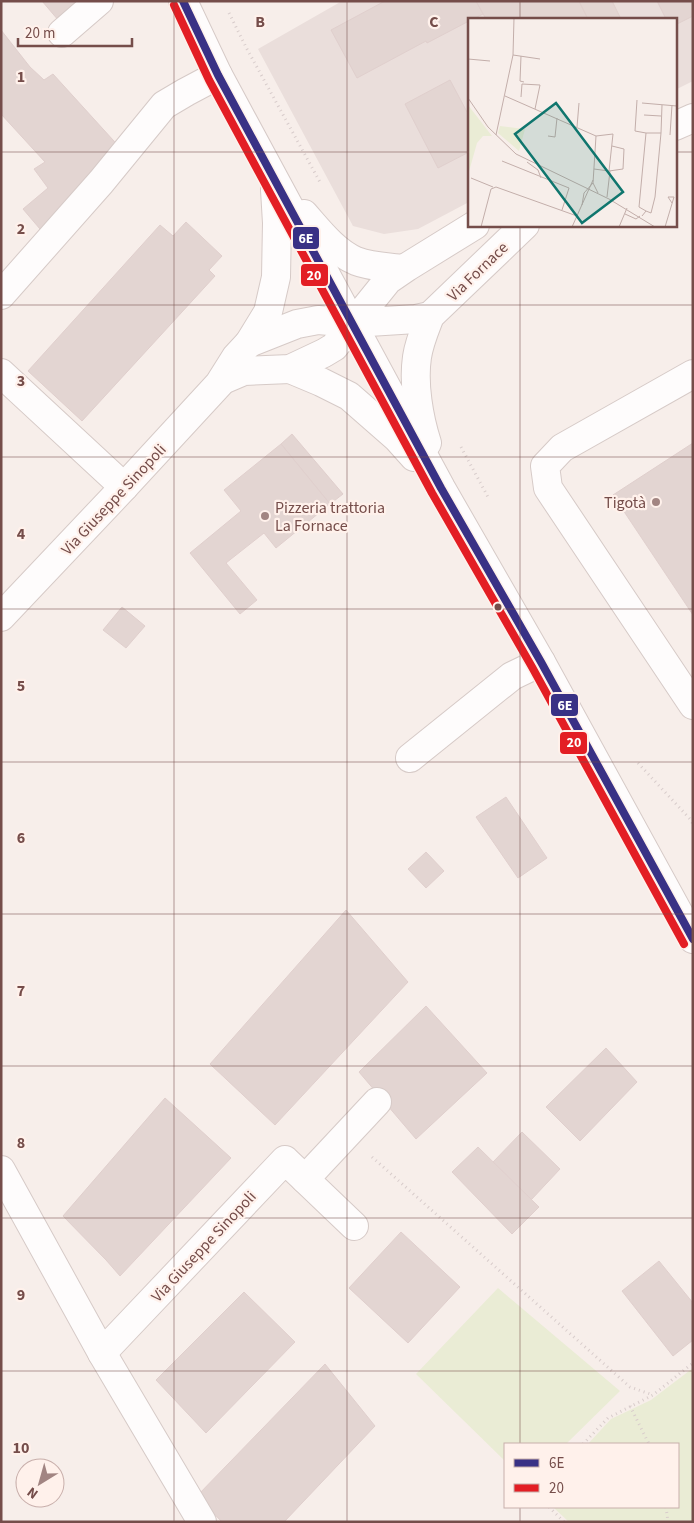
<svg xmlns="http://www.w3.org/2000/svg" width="694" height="1523" viewBox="0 0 694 1523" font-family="'Source Sans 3',sans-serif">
<rect width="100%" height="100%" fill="#f7eeea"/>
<path fill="#eadedb" d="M342,1H693V81L675,90V19H469V202L418,229L384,234L353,226L258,49Z"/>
<g fill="#eaecd5">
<path d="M498,1288L620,1391L566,1444H505V1461L416,1374Z"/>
<path d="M693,1368V1522H569L553,1507H678V1444H588L611,1419L651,1400Z"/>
</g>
<g fill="#e3d5d2" stroke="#e0cfcd">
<path d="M42,1H83L59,21Z"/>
<path d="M385,1H476L483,14L473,19H469V21L427,43L426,41L357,78L331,30Z"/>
<path d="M476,1H579L588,19H486Z"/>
<path d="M579,1H612L621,19H588Z"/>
<path d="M657,1H693V16L675,25V19H666Z"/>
<path d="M1,30L30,67L44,80L53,74L123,151L40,229L23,209L48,188L34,169L45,162L1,114Z"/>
<path d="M450,80L467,112L469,111V152L438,168L405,104Z"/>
<path d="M186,222L222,256L209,270L215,276L82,421L28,371L160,225L173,236Z"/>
<path d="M292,434L343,494L330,504L281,444Z"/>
<path d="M693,443V615L613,495Z"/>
<path d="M281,444L330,504L276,548L264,533L226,563L257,600L240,614L190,553L241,511L224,490Z"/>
<path d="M122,607L145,626L126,648L103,630Z"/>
<path d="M506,797L547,858L518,878L476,817Z"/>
<path d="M426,852L444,871L426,888L408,869Z"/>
<path d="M346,910L408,982L275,1125L210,1064Z"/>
<path d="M426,1006L487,1073L416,1139L359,1072Z"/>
<path d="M606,1048L637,1082L580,1141L546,1107Z"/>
<path d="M165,1098L231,1158L120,1276L106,1260L63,1216Z"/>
<path d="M522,1132L560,1169L531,1200L493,1162Z"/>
<path d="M478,1147L539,1207L512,1234L452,1172Z"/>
<path d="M401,1232L460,1287L408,1343L349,1288Z"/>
<path d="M659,1261L693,1303V1340L673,1356L622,1291Z"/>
<path d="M244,1292L295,1342L206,1433L156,1380Z"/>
<path d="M325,1364L375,1426L284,1522H222L197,1496Z"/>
</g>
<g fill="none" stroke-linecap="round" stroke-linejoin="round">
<defs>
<g id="minor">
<path d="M183,1L218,75L441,488L541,662L693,939"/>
<path d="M62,33L99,1"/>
<path d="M675,126L693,118"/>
<path d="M304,214C319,231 335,252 356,261C371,267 388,267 403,269"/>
<path d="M1,295L101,182L164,105L186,92L218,75"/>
<path d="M249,343L297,324L318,320L353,323L416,319L430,316"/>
<path d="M290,369L321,382L349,396L397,438L414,457"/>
<path d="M1,373L124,487"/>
<path d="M693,374L562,448L545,466L548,488L693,705"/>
<path d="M223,380L244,371L290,369L324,353L334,347L388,280L407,267L475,225"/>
<path d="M427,443C419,418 413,384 417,357C419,343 425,329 430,316L525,225"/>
<path d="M1,617L124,487L219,384L236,357L249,343L268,312L276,277L277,223L275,190"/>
<path d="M410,758L512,676L541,662"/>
<path d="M1,1170L102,1353L202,1522"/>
<path d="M305,1179L377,1102"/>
<path d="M102,1353L285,1160L354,1226"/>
</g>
</defs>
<use href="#minor" stroke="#d6cac7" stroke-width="30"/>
<g stroke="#d8cccb" stroke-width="3" stroke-dasharray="1 4" stroke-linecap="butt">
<path d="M229,13L247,49L321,184"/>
<path d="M461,447L488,497"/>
<path d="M638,763L690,819L693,824"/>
<path d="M372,1157L630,1387L653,1395"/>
<path d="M630,1406L649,1444"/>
<path d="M583,1444L608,1418L653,1395L693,1363"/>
<path d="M549,1507L564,1522"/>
<path d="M666,1507L668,1522"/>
</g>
<use href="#minor" stroke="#fefcfc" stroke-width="28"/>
<defs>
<path id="bus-1" d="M183,1L218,75L441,488L541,662L693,939"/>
<path id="bus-2" d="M174,5L209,80L432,493L532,667L684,944"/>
</defs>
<use href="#bus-1" stroke="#fff1eb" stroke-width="11"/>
<use href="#bus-2" stroke="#fff1eb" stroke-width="11"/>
<use href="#bus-1" stroke="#393185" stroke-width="8"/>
<use href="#bus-2" stroke="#e31e24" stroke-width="8"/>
</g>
<path fill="none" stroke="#754d4a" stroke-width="1" stroke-opacity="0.55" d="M174,1V1522M347,1V1522M520,1V19M1,152H469M675,152H693M520,225V1444M1,305H693M1,457H693M1,609H693M1,762H693M1,914H693M1,1066H693M1,1218H693M1,1371H693M520,1507V1522"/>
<g fill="#a28582" stroke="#fff1eb" stroke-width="2">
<circle cx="656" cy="502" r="5"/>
<circle cx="265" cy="516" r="5"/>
</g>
<circle fill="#754d4a" stroke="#fff1eb" stroke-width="2" cx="498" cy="607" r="4.5"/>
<g text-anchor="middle" stroke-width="4.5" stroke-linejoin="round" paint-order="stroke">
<g font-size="16" fill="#754d4a" stroke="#fff1eb">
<text transform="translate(477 271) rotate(-44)" y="6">Via Fornace</text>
<text transform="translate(113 499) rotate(-47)" y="6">Via Giuseppe Sinopoli</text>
<text transform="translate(203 1246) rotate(-47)" y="6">Via Giuseppe Sinopoli</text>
</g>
<g font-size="16" fill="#754d4a" stroke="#fff1eb" text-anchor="end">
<text x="646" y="508">Tigotà</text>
<text x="275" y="513" text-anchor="start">Pizzeria trattoria<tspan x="275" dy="18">La Fornace</tspan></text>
</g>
</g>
<g transform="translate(468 18)">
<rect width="209" height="209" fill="#f7eeea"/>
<path d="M0,87L24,118H15L9,125L0,157ZM32,108L57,111L51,133L30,115Z" fill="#eaecd5"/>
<path fill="none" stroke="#c3aeaa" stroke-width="1" d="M45,37L72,41M53,38L52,63L56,64M0,41L22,43M37,78L128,118M53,79L54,66L72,67L67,91M0,80L20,109L48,136L141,181L187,209M169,82L167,113L178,115M174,85L209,88M176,97L193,98M109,109L111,85M193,115L194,87M28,117L45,37L46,0M202,117L204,87M80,118L87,119L89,100M128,118L125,165L130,175M34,143L101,170L94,192M59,144L70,152L73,160M126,151L141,153L145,116L128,118M141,153L155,151L156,131L144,128M3,160L25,169M139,179L142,153M114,187L116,175L125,165M157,196L168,201L172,198M174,198L178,193L183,195L187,179L193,115H178L171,189L178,193M13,209L23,171L28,169L109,198M104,209L125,162M151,209L159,190M197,209L206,179H200L204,185"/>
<path fill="#0f766e" fill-opacity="0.15" stroke="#0f766e" stroke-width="2.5" d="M88,85L155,174L114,205L47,116Z"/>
<rect width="209" height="209" fill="none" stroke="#754d4a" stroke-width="2.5"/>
</g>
<g font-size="16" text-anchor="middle" font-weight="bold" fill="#754d4a" stroke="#fff1eb" stroke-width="4.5" stroke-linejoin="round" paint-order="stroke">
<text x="260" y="27">B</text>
<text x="434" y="27">C</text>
<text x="21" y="82">1</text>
<text x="21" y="234">2</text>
<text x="21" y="386">3</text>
<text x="21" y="539">4</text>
<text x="21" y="691">5</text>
<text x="21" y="843">6</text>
<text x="21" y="996">7</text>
<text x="21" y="1148">8</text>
<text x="21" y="1300">9</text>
<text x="21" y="1453">10</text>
</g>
<g stroke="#fff1eb" stroke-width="2">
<rect x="292" y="226" width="28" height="24" rx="5" fill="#393185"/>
<rect x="300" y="263" width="29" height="24" rx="5" fill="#e31e24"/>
<rect x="550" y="693" width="29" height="24" rx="5" fill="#393185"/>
<rect x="559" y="731" width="29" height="24" rx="5" fill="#e31e24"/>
</g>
<g font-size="14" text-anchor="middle" font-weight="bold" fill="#fff">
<text x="306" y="243">6E</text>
<text x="314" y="280">20</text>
<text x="565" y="710">6E</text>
<text x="574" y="747">20</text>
</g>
<rect width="694" height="1523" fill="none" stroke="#754d4a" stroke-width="5"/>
<rect x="504" y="1443" width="175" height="65" fill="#fff1eb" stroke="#c8afab"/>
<rect x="514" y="1459" width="25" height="8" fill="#393185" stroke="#c8afab"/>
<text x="549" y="1468" font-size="15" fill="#754d4a">6E</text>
<rect x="514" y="1484" width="25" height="8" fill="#e31e24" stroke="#c8afab"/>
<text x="549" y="1493" font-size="15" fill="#754d4a">20</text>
<g transform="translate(40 1483) rotate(217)"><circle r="24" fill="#fff1eb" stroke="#c8afab"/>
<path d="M0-4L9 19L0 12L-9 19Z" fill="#a28582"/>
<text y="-8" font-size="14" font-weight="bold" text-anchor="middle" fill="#754d4a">N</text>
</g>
<path d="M18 38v8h114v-8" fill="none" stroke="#754d4a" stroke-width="2.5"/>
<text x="25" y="38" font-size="15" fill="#754d4a" stroke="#fff1eb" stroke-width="4" paint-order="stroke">20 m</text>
</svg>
